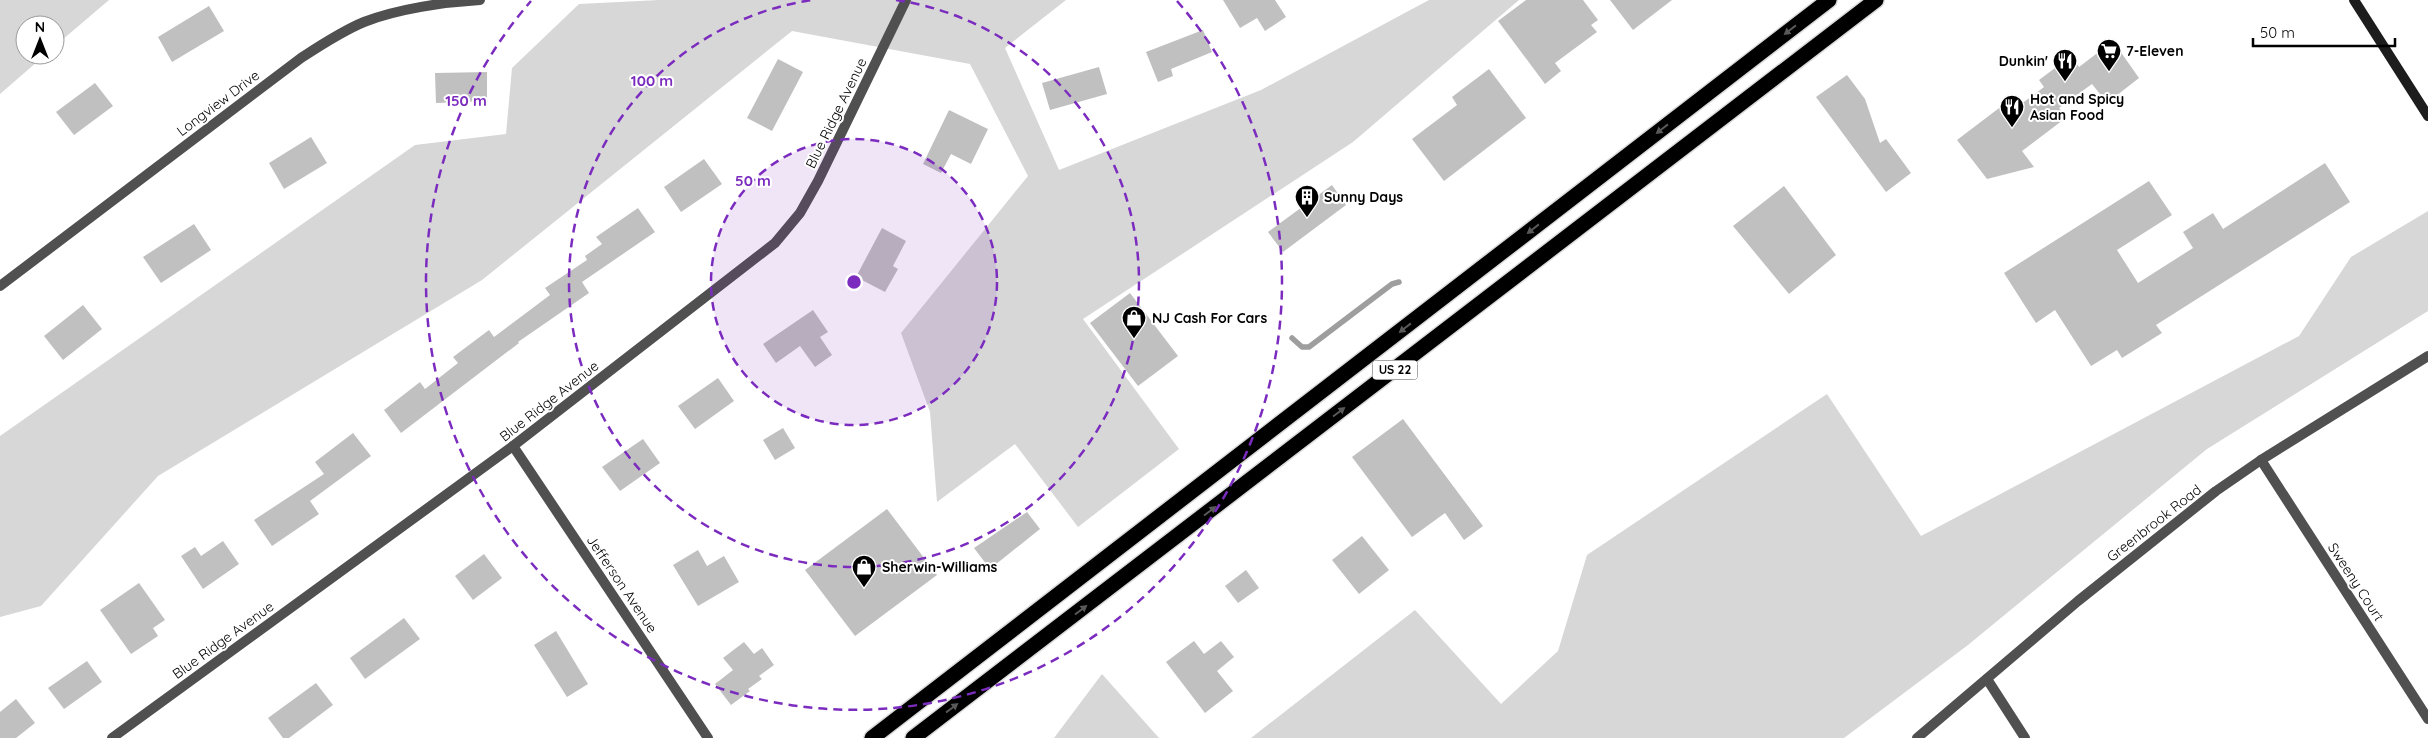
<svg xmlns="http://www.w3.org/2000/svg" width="2428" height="738" viewBox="0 0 2428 738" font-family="Quicksand,sans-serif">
<rect width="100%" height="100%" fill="#fff"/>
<g fill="#d7d7d7">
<path d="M0,0H109L55,46V25H25V55H45L0,94Z"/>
<path d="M659,0H1066L1005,48L1059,170L1261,90L1429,0H1519L1353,142L1083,319L1179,449L1078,527L1015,444L937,502L930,412L901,333L1028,176L970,64L792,31L482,280L158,476L41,606L0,617V436L415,145L506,134L512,68L579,4Z"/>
<path d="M2428,211V311L2207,449L1968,645L1844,738H1251L1415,610L1501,704L1558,651L1587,555L1827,394L1921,536L2299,336L2351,257Z"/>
<path d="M1102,674L1159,738H1054Z"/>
</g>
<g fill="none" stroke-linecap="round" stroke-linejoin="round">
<path stroke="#9e9e9e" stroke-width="5.5" d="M1292,338L1302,347H1309L1392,284L1399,282"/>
</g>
<g fill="#c0c0c0">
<path d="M1223,0H1275L1286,17L1265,31L1257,18L1240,28Z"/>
<path d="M1526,0H1583L1598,20L1591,25L1597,32L1555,63L1561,71L1545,84L1498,21Z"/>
<path d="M1610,0H1672L1633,30Z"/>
<path d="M209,6L224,31L172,62L158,37Z"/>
<path d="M1203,30L1212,52L1171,69L1173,76L1158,82L1146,52Z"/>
<path d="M2113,41L2139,78L2107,103L2092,84L2059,108L2067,117L2022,151L2034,167L1987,179L1957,140L2007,102L2013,110L2044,87L2039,80L2071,56L2079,67Z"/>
<path d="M778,59L803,72L772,131L747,118Z"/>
<path d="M1099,67L1107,94L1050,110L1042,83Z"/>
<path d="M1489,69L1526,118L1444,181L1412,139L1457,105L1452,97Z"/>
<path d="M487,72V101L436,103L435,73Z"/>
<path d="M1847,75L1865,99L1880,143L1886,139L1911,173L1886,192L1816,97Z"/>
<path d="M95,83L113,106L74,135L56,112Z"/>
<path d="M949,110L988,129L971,164L951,154L941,173L923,164Z"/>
<path d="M311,137L327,163L284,189L269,163Z"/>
<path d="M704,159L722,184L681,212L664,187Z"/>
<path d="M2325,163L2350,202L2156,325L2162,333L2122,358L2117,350L2091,366L2055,310L2036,323L2004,273L2149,181L2172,215L2117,250L2138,283L2193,248L2183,232L2213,213L2223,229Z"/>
<path d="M1332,185L1346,205L1283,252L1268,232Z"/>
<path d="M1784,186L1836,255L1789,294L1733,226Z"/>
<path d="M638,208L655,232L582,282L589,293L518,342L519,343L401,433L384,410L420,382L425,389L458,363L453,357L489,330L494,337L550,295L545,288L587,260L585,256L602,244L596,237Z"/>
<path d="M194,224L211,250L161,283L143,257Z"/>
<path d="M882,228L906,241L893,266L898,269L885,292L856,277Z"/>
<path d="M1130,293L1178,356L1138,386L1090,323Z"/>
<path d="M83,305L102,329L63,360L44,336Z"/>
<path d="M813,310L828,332L820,337L832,355L815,367L800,346L776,363L763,344Z"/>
<path d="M718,378L734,401L695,429L678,406Z"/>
<path d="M1403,419L1483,526L1464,540L1445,513L1412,537L1352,457Z"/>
<path d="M783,428L795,448L775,460L763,440Z"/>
<path d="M353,433L371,456L310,501L319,514L272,546L254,520L324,474L315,462Z"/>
<path d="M643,439L660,463L620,491L602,467Z"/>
<path d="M887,509L937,575L855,636L805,570Z"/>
<path d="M1027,512L1040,529L990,569L974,548Z"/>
<path d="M1362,536L1389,570L1359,594L1332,560Z"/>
<path d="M223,541L239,564L203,589L181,556L195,547L201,556Z"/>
<path d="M698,550L707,566L724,556L739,582L698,606L673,565Z"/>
<path d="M484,554L502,578L473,600L455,576Z"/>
<path d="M1246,570L1259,588L1238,603L1225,586Z"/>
<path d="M139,583L165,620L153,628L158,636L131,654L100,610Z"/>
<path d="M404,618L420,639L365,679L350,658Z"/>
<path d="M556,631L588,684L567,697L534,645Z"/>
<path d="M1194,641L1204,654L1221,641L1234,657L1217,671L1233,691L1205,713L1166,662Z"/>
<path d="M744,642L754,654L762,648L774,665L759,676L762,679L748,689L750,691L731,705L715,684L733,670L723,658Z"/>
<path d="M87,661L102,682L64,709L48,688Z"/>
<path d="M316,683L333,705L289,738H283L268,718Z"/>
<path d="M16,699L35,723L16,738H0V712Z"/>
</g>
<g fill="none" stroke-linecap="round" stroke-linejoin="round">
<defs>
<g id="highway">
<path d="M872,738L1829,0"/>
<path d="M913,738L1876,0"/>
</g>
</defs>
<use href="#highway" stroke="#dbdbdb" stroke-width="18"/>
<g stroke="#505050" stroke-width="10">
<path d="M0,286L301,58C321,45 342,31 364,22C397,9 445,2 480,0"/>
<path d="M513,446L708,738"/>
<path d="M2261,460L2428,719"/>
<path d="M1987,679L2025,738"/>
<path d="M112,738L513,446L775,243L800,213L818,181L906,0"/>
<path d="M1917,738L2078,601L2216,491L2261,460L2428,356"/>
</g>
<path stroke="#1d1d1d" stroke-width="10" d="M2354,0L2428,116"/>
<use href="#highway" stroke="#000" stroke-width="15"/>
</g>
<defs><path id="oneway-solid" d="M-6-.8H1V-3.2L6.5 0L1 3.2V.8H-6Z" transform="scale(1.25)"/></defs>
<g fill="#595959">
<use href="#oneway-solid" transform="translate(1790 30) rotate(142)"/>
<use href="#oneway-solid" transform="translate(1662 129) rotate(142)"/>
<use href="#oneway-solid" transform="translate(1533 229) rotate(142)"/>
<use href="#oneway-solid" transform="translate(1405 328) rotate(142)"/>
<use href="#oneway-solid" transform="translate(1339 412) rotate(-37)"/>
<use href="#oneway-solid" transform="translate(1210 511) rotate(-37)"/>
<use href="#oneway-solid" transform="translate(1081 610) rotate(-37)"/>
<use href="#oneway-solid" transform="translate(952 708) rotate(-37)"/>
</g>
<circle cx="854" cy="282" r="143" fill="#7b2cbf" fill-opacity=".12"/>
<g fill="none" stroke="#7b2cbf" stroke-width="2.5" stroke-dasharray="9 6">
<circle cx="854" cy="282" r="143"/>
<path d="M896 0A285 285 0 1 1 812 0"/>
<path d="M1177 1A428 428 0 1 1 531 1"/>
</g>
<defs>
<symbol id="supermarket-pin" viewBox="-11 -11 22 30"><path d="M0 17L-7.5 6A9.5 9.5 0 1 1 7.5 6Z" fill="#000" stroke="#fff"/><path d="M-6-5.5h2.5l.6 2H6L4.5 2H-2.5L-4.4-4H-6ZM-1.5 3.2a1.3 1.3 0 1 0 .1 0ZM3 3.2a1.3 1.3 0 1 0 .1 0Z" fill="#fff"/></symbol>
<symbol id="restaurant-pin" viewBox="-11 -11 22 30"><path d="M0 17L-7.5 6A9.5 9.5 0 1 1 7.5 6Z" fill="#000" stroke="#fff"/><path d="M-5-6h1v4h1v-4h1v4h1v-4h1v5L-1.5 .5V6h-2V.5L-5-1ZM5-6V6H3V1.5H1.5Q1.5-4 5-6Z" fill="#fff"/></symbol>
<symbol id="building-pin" viewBox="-11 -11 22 30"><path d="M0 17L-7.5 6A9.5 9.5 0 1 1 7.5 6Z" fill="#000" stroke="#fff"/><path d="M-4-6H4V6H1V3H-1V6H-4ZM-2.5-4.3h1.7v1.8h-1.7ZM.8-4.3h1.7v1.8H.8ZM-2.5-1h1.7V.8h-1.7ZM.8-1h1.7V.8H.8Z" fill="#fff"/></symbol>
<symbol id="shop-pin" viewBox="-11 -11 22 30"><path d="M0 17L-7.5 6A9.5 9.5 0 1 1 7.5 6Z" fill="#000" stroke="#fff"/><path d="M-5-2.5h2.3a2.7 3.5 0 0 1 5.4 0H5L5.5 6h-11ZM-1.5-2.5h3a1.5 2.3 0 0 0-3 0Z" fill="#fff"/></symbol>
</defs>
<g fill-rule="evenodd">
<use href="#supermarket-pin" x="2095" y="37" width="28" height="38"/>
<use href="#restaurant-pin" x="2051" y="47" width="28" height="38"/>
<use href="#restaurant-pin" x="1998" y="93" width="28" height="38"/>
<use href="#building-pin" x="1293" y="183" width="28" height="38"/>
<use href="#shop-pin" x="1120" y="304" width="28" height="38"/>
<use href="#shop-pin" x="850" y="553" width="28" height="38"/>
</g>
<g text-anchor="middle" stroke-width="4" stroke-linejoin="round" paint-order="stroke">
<rect fill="#fff" stroke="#4c4c4c" stroke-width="1" x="1372.5" y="360.5" width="45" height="19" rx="4"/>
<g font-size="12" font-weight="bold" fill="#000">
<text x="1395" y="374">US 22</text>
</g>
<g font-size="14" font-weight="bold" fill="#000" stroke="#fff" text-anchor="start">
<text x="2126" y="56">7-Eleven</text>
<text x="2048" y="66" text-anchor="end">Dunkin'</text>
<text x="2030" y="104">Hot and Spicy<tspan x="2030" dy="16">Asian Food</tspan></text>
<text x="1324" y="202">Sunny Days</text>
<text x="1152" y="323">NJ Cash For Cars</text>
<text x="882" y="572">Sherwin-Williams</text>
</g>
<g font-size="14" fill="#000" stroke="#fff">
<text transform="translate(218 103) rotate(-37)" y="5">Longview Drive</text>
<text transform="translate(836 113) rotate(-64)" y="5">Blue Ridge Avenue</text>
<text transform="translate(549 401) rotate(-38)" y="5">Blue Ridge Avenue</text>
<text transform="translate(2154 523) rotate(-38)" y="5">Greenbrook Road</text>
<text transform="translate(2356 582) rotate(57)" y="5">Sweeny Court</text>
<text transform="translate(622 584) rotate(56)" y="5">Jefferson Avenue</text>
<text transform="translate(223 640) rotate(-36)" y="5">Blue Ridge Avenue</text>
</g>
</g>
<circle cx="854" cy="282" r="8" fill="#7b2cbf" stroke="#fff" stroke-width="2.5"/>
<g font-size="15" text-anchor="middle" font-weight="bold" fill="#7b2cbf" stroke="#fff" stroke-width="4" stroke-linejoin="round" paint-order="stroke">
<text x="652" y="86">100 m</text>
<text x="466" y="106">150 m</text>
<text x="753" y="186">50 m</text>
</g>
<g transform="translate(40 40)"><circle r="24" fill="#ffffff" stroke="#999999"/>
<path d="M0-4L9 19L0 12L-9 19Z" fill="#000000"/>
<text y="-8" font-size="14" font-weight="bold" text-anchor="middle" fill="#000000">N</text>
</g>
<path d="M2253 38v8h142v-8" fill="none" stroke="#000000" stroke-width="2.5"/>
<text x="2260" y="38" font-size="15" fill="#000000" stroke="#ffffff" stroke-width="4" paint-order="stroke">50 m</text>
</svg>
